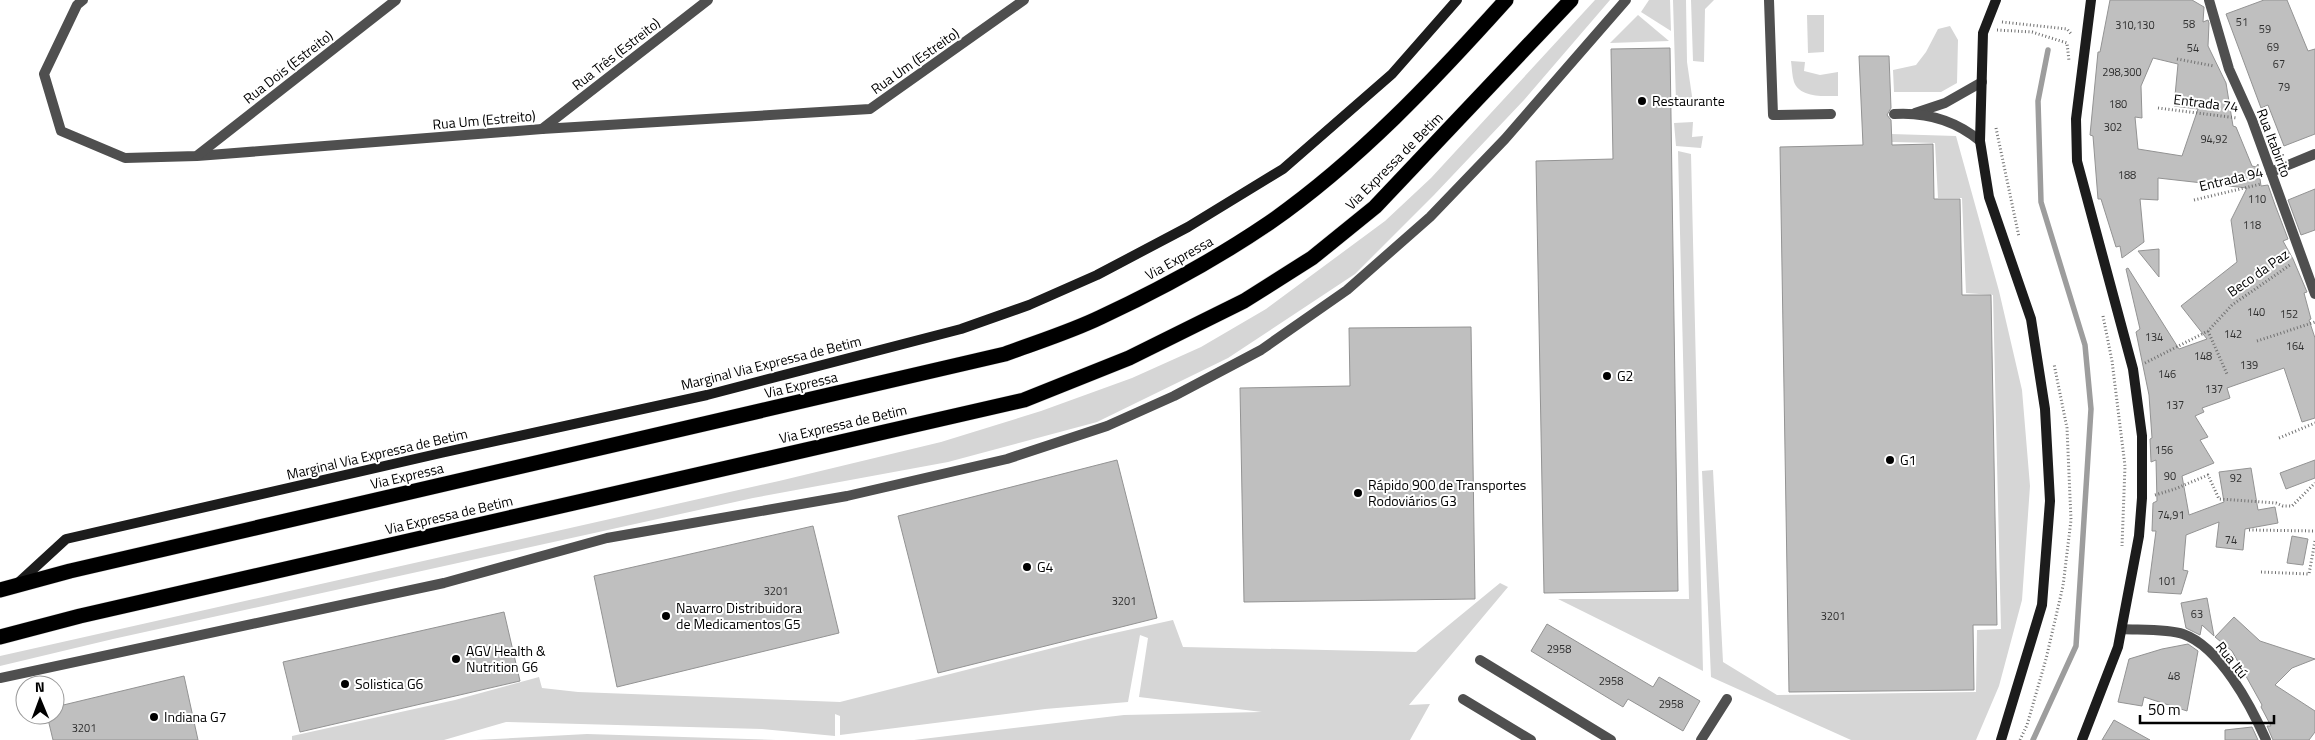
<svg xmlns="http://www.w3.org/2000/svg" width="2315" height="740" viewBox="0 0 2315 740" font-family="'Titillium Web',sans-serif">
<rect width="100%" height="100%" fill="#fff"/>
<g fill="#d6d6d6">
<path d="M1595,0H1610L1524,100L1434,195L1355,274L1228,358L1097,422L948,462L753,498L113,639L0,666V656L779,481L941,442L1041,411L1132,378L1201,347L1266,309L1385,221L1431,178Z"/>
<path d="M1649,0H1670L1671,31L1641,12Z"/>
<path d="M1673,0H1686L1687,62L1693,103L1676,102Z"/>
<path d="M1691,0H1714L1705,9L1704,62L1693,61Z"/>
<path d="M1638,15L1669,41L1610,43Z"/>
<path d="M1807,15H1824V52L1808,53Z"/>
<path d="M1950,26L1958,40L1957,83L1941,92H1894L1893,70L1916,65L1926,52L1938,29Z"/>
<path d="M1791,61L1805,62L1804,71L1820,75L1838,72V96C1824,96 1800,98 1794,82C1792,76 1792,68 1791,61Z"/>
<path d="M1693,122L1692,137L1703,136L1701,148L1676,146L1674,123Z"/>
<path d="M1891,134L1956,136L1999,291L2022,390L2030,486L2022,600L1999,686L1976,740H1851L1711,677L1702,471L1713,470L1723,662L1777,695L1976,692L1977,630L2001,629L1993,295L1966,293L1962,198H1938L1935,143L1892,142Z"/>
<path d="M1678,151L1691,154L1703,671L1558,599H1689Z"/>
<path d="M1500,583L1508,587L1409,705L1430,704L1410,740H914L1124,715L1262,712L1139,697L1148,638L1140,635L1128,702L1045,709L840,735V716L835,714V736L762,729L506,722L444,740H292V736L455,700L539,677L542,688L578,692L840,702L1092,638L1173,620L1183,647L1416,652Z"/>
<path d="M587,734L776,740H476Z"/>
</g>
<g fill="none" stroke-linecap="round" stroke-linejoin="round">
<path stroke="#9d9d9d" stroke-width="5.5" d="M2033,740L2076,646L2091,409L2085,345L2041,202L2038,101L2048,50"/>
</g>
<g fill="#bfbfbf" stroke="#939393" fill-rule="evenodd">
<path d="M2110,0H2192L2204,7L2203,22L2208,20L2209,23L2208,46L2226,83L2233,126L2236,127L2252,166L2256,167L2258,164L2261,186L2268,185L2275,205L2288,239L2283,241L2293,259L2307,292L2304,293L2311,319L2309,320L2315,338V418L2302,422L2284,368L2227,388L2230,398L2202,408L2204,412L2195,416L2208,437L2200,440L2214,463L2182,476L2189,515L2224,502L2219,472L2251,468L2258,510L2275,507L2278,523L2245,529L2243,550L2216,547L2219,522L2186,535L2183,570L2188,571L2181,594L2148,592L2156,531H2152L2153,503L2157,501L2156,460L2151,462L2150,439L2152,438L2149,395L2136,332L2140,329L2126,269L2128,268L2179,349L2207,339L2181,306L2237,262L2231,220L2247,188L2158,178V200L2140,199L2144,242L2122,258L2120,246L2116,247L2101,199H2098L2093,136L2090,135L2098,52H2100ZM2153,58L2178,64L2174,106L2198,109L2182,156L2138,149L2135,117L2142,118L2141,86Z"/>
<path d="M2264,0H2287L2308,51L2315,49V134L2284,146L2268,105L2261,108L2226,14Z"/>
<path d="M1670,48L1678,591L1544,593L1536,161L1613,159L1611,49Z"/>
<path d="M1859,56H1889L1891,108L1887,115L1891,120L1892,145L1933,144L1934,199H1960L1962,295H1991L1997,625H1973L1974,690L1789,692L1780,147L1863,145Z"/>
<path d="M2315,189V230L2301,235L2288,200Z"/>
<path d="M2159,249V277L2138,251Z"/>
<path d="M1471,327L1475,599L1244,602L1240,388L1350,386L1349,328Z"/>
<path d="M1117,460L1157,618L938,673L898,516Z"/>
<path d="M2315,460V478L2286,489L2280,473Z"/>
<path d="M813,526L839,633L617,687L594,576Z"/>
<path d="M2292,536L2308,539L2303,565L2287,563Z"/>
<path d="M2207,598L2214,636L2202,625L2200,635L2186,628L2181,603Z"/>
<path d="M504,612L520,681L300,732L283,662Z"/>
<path d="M2234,617L2260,641L2315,659L2292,668L2275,685L2315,711V732L2309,740H2273L2267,726H2271L2261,707L2262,705L2232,651L2215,637Z"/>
<path d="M1547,624L1653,687L1659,677L1700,701L1683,731L1628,699L1623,707L1531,651Z"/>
<path d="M2188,644L2198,651L2187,711L2144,697L2142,706L2118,702L2129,659L2162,649Z"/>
<path d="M184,676L198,740H53L47,715H55V707Z"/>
<path d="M2114,720L2150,740H2102Z"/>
<path d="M2252,727L2258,740H2225V730Z"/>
</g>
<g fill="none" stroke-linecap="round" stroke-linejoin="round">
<defs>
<g id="highway">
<path d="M0,590L70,571L1005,354C1037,342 1070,332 1101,317C1159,290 1216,259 1269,223C1358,161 1434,80 1506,0"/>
<path d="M0,637L80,616L1024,400L1129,358L1244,301L1312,258L1375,207L1571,0"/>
</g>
</defs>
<use href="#highway" stroke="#dbdbdb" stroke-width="16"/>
<g stroke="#717171" stroke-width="3" stroke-dasharray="1 2.5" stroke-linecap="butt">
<path d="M2002,22L2067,29L2072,35"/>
<path d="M1997,30L2032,32L2067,43L2069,61"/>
<path d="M2177,59L2214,66"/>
<path d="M2158,108L2237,118"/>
<path d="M1996,128L2019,237"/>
<path d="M2194,200L2261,184"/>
<path d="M2103,316L2112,361L2125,466L2122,546"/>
<path d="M2208,331L2227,374"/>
<path d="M2257,341L2315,322"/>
<path d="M2145,363L2208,331L2232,305L2290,265"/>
<path d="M2279,438L2315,423"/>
<path d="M2155,495L2175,489L2208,475L2219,499L2276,503L2283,506H2292L2315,483"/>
<path d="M2249,530L2315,531"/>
<path d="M2261,572L2309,574L2315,541"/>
<path d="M2020,740L2027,725L2046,659L2063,586L2071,520L2067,428L2054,364"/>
</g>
<g stroke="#4f4f4f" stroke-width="10">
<path d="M1769,0L1773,115L1831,114"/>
<path d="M1915,113L1945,103L1982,82"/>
<path d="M1894,114C1927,112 1955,120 1980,141"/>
<path d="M1480,660L1611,740"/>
<path d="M0,678L444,583L607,538L847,496L1007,459L1107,426L1174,396L1261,350L1347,290L1430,217L1505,139L1626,0"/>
<path d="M1463,699L1531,740"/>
<path d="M1701,740L1727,699"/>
</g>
<g stroke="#4f4f4f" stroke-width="10">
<path d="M83,0L77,5L44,74L61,131L125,158L197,156L542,129L870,109L1024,0"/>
<path d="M2209,0L2229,69L2252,120L2315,294"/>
<path d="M542,129L708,0"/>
<path d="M198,155L396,0"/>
<path d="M2271,172L2315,154"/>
<path d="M2122,629C2138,630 2169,629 2183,634C2220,647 2251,706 2266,740"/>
</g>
<g stroke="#1c1c1c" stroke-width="10">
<path d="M1996,0L1983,33L1980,141L1989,197L2031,319L2045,409L2050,501L2042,605L2001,740"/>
<path d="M17,584L66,539L441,453L707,395L961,329L1029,305L1097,275L1188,227L1283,169L1392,74L1457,0"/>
<path d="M2082,740L2118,647L2139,536L2142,498V436L2133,369L2077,161L2076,119L2091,0"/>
</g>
<use href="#highway" stroke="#000" stroke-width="15"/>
</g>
<g fill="#000" stroke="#fff" stroke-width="2">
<circle cx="1642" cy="101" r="5"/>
<circle cx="1607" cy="376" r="5"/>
<circle cx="1890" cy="460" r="5"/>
<circle cx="1358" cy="493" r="5"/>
<circle cx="1027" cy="567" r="5"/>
<circle cx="666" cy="616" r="5"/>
<circle cx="456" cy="659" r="5"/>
<circle cx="345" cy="684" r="5"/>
<circle cx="154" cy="717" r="5"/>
</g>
<g text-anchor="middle" stroke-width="4" stroke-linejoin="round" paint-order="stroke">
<g font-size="11" fill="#303030">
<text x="2242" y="26">51</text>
<text x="2189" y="28">58</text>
<text x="2135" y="29">310,130</text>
<text x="2265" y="33">59</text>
<text x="2273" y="51">69</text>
<text x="2193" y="52">54</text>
<text x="2279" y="68">67</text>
<text x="2122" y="76">298,300</text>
<text x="2284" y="91">79</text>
<text x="2118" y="108">180</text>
<text x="2113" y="131">302</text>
<text x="2214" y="143">94,92</text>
<text x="2127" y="179">188</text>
<text x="2257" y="203">110</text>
<text x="2252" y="229">118</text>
<text x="2256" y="316">140</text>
<text x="2289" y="318">152</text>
<text x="2233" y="338">142</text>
<text x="2154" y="341">134</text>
<text x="2295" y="350">164</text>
<text x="2203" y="360">148</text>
<text x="2249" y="369">139</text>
<text x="2167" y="378">146</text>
<text x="2214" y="393">137</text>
<text x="2175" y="409">137</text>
<text x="2164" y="454">156</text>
<text x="2170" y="480">90</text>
<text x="2236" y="482">92</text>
<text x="2171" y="519">74,91</text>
<text x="2231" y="544">74</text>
<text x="2167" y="585">101</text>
<text x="776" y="595">3201</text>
<text x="1124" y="605">3201</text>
<text x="2197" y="618">63</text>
<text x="1833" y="620">3201</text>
<text x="1559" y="653">2958</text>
<text x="2174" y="680">48</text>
<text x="1611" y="685">2958</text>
<text x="1671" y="708">2958</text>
<text x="84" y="732">3201</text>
</g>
<g font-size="14" fill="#000" stroke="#fff">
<text transform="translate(616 54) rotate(-38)" y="5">Rua Três (Estreito)</text>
<text transform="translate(915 61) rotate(-35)" y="5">Rua Um (Estreito)</text>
<text transform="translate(288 67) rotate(-38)" y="5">Rua Dois (Estreito)</text>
<text transform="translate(2206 103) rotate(7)" y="5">Entrada 74</text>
<text transform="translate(484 120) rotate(-5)" y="5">Rua Um (Estreito)</text>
<text transform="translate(2274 143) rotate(69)" y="5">Rua Itabirito</text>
<text transform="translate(1394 161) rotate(-45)" y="5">Via Expressa de Betim</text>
<text transform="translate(2231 179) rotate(-13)" y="5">Entrada 94</text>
<text transform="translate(1179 258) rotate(-29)" y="5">Via Expressa</text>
<text transform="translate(2258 273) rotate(-35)" y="5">Beco da Paz</text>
<text transform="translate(771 363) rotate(-14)" y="5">Marginal Via Expressa de Betim</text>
<text transform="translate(801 385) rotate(-13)" y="5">Via Expressa</text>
<text transform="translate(843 424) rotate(-13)" y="5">Via Expressa de Betim</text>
<text transform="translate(377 454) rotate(-13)" y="5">Marginal Via Expressa de Betim</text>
<text transform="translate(407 476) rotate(-13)" y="5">Via Expressa</text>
<text transform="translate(449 515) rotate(-13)" y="5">Via Expressa de Betim</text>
<text transform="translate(2232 660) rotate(51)" y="5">Rua Itú</text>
</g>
<g font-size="14" fill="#000" stroke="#fff" text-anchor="start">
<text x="1652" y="106">Restaurante</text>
<text x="1617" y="381">G2</text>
<text x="1900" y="465">G1</text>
<text x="1368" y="490">Rápido 900 de Transportes<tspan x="1368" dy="16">Rodoviários G3</tspan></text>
<text x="1037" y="572">G4</text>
<text x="676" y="613">Navarro Distribuidora<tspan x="676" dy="16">de Medicamentos G5</tspan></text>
<text x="466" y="656">AGV Health &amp;<tspan x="466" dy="16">Nutrition G6</tspan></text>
<text x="355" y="689">Solistica G6</text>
<text x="164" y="722">Indiana G7</text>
</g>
</g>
<g transform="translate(40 700) rotate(359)"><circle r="24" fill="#ffffff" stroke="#999999"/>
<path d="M0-4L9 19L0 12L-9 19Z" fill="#000000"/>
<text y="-8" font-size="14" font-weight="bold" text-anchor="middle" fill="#000000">N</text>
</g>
<path d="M2140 715v8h134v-8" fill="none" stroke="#000000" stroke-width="2.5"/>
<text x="2148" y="715" font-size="15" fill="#000000" stroke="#ffffff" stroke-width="4" paint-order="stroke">50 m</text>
</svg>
